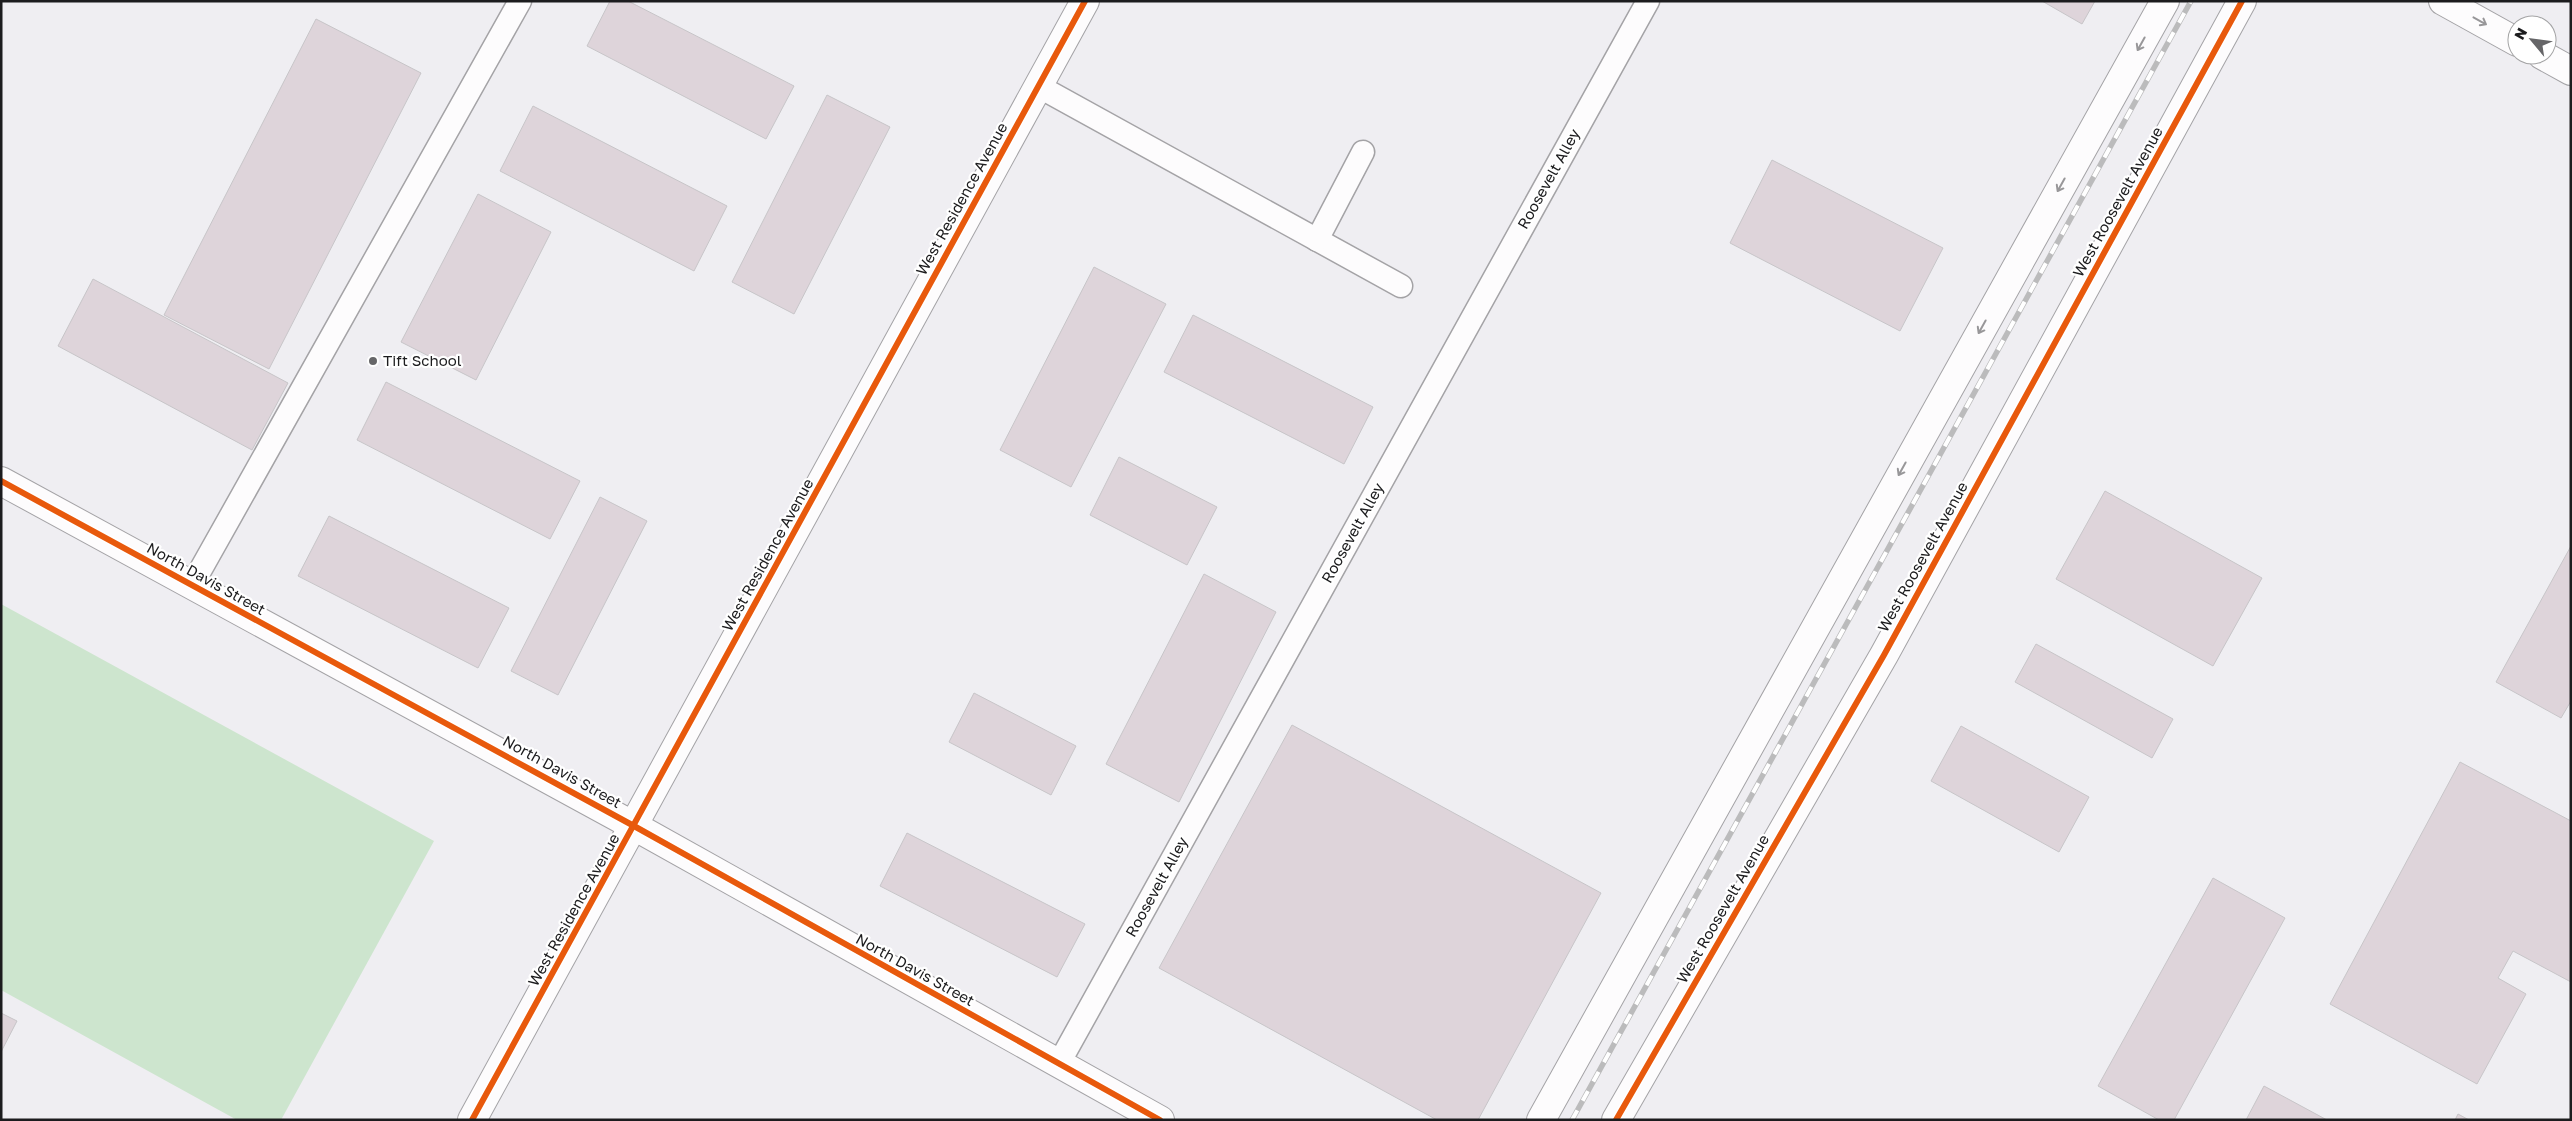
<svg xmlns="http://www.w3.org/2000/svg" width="2572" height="1121" viewBox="0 0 2572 1121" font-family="'Golos Text',sans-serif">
<rect width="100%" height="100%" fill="#efeef2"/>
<path fill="#cde5ce" d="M1,604L434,841L281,1120H237L1,990Z"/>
<g fill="#ded4da" stroke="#c7c5c8">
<path d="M610,1H628L794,86L766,139L587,46Z"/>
<path d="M2042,1H2095L2082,24Z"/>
<path d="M316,19L421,73L269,369L164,315Z"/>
<path d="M827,95L890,127L794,314L732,282Z"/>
<path d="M533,106L727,206L694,271L500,171Z"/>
<path d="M1772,160L1943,248L1900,331L1730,243Z"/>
<path d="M478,194L551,232L476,380L401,342Z"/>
<path d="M1094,267L1166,304L1071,487L1000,450Z"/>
<path d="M93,279L288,383L252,450L58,346Z"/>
<path d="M1193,315L1373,407L1344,464L1164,372Z"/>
<path d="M386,382L580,481L550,539L357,440Z"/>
<path d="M1119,457L1217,507L1187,565L1090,515Z"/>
<path d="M2105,491L2262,578L2213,666L2056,579Z"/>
<path d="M600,497L647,521L558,695L511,671Z"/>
<path d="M329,516L509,608L478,668L298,576Z"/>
<path d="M2571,546V701L2561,718L2496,682Z"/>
<path d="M1204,574L1276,612L1179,802L1106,764Z"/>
<path d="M2036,644L2173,719L2152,758L2015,682Z"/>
<path d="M974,693L1076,746L1051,795L949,742Z"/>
<path d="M1292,725L1601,893L1478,1120H1437L1159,968Z"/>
<path d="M1961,726L2089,797L2059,852L1931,781Z"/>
<path d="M2460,762L2571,821V982L2513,951L2498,978L2526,994L2477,1084L2330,1004Z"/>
<path d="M907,833L1085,924L1057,977L880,886Z"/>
<path d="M2213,878L2285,918L2174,1120H2159L2098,1086Z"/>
<path d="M1,1013L17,1021L1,1052Z"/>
<path d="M2264,1086L2327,1120H2246Z"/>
<path d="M2458,1114L2469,1120H2455Z"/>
</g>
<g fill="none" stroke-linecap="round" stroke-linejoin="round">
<defs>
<g id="lane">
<path d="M1038,86L1401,286"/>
<path d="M1317,240L1363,152"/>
<path d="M192,585L520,1"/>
<path d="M1058,1065L1648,1"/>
</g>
<g id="street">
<path d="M1,481L634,826L1160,1120"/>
<path d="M472,1120L1085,1"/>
<path d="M1541,1120L2165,1"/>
<path d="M1616,1120L1884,655L2242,1"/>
</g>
<g id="secondary">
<path d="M2443,1L2517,42"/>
<path d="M2542,55L2571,71"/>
</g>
</defs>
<use href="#lane" stroke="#a4a3a6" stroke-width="25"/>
<use href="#street" stroke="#a4a3a6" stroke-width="30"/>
<use href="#secondary" stroke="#a4a3a6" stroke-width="30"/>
<use href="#lane" stroke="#fdfcfd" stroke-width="22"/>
<use href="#street" stroke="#fdfcfd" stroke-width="28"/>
<use href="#secondary" stroke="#fdfcfd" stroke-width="28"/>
<defs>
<path id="rail" d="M1572,1120L2191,1"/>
</defs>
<use href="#rail" stroke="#bbbbbc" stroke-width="5.5"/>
<use href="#rail" stroke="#fff" stroke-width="4" stroke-dasharray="11" stroke-linecap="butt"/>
<defs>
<g id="cycleway">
<path d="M1,481L634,826L1160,1120"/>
<path d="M472,1120L1085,1"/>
<path d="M1616,1120L1884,655L2242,1"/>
</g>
</defs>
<use href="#cycleway" stroke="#fff" stroke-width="9"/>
<use href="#cycleway" stroke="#e8590c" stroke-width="6"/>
</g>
<defs><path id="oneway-shaft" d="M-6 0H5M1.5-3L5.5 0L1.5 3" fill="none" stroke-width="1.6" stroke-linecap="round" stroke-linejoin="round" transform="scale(1.25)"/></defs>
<g stroke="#989799">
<use href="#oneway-shaft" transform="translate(2480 21) rotate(29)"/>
<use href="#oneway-shaft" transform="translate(2141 44) rotate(119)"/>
<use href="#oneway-shaft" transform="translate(2061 185) rotate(119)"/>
<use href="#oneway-shaft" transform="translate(1982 327) rotate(119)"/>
<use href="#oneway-shaft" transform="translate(1902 469) rotate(119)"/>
</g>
<circle fill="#666668" stroke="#fff" stroke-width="2" cx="373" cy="361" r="5"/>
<g text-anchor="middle" stroke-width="4.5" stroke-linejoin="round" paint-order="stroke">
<g font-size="15" fill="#1c1c1e" stroke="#fff">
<text transform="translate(1549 179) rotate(-61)" y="5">Roosevelt Alley</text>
<text transform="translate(962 199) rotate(-61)" y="5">West Residence Avenue</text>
<text transform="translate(2118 202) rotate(-61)" y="5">West Roosevelt Avenue</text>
<text transform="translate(1353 533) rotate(-61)" y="5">Roosevelt Alley</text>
<text transform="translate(768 555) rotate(-61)" y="5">West Residence Avenue</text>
<text transform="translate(1923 557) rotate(-61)" y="5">West Roosevelt Avenue</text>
<text transform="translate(206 579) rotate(29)" y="5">North Davis Street</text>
<text transform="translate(562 772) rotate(29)" y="5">North Davis Street</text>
<text transform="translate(1157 887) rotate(-61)" y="5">Roosevelt Alley</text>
<text transform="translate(1723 909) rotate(-60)" y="5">West Roosevelt Avenue</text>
<text transform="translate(574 910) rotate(-61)" y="5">West Residence Avenue</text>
<text transform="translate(915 970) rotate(29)" y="5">North Davis Street</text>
</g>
<g font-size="15" fill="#1c1c1e" stroke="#fff" text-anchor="start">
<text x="383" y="366">Tift School</text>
</g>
</g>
<rect width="2572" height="1121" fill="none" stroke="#1c1c1e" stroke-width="5"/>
<g transform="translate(2532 40) rotate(299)"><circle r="24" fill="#ffffff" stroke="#a4a4a5"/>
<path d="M0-4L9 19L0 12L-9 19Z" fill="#666668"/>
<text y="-8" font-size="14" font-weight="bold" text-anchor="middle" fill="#1c1c1e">N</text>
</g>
</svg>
